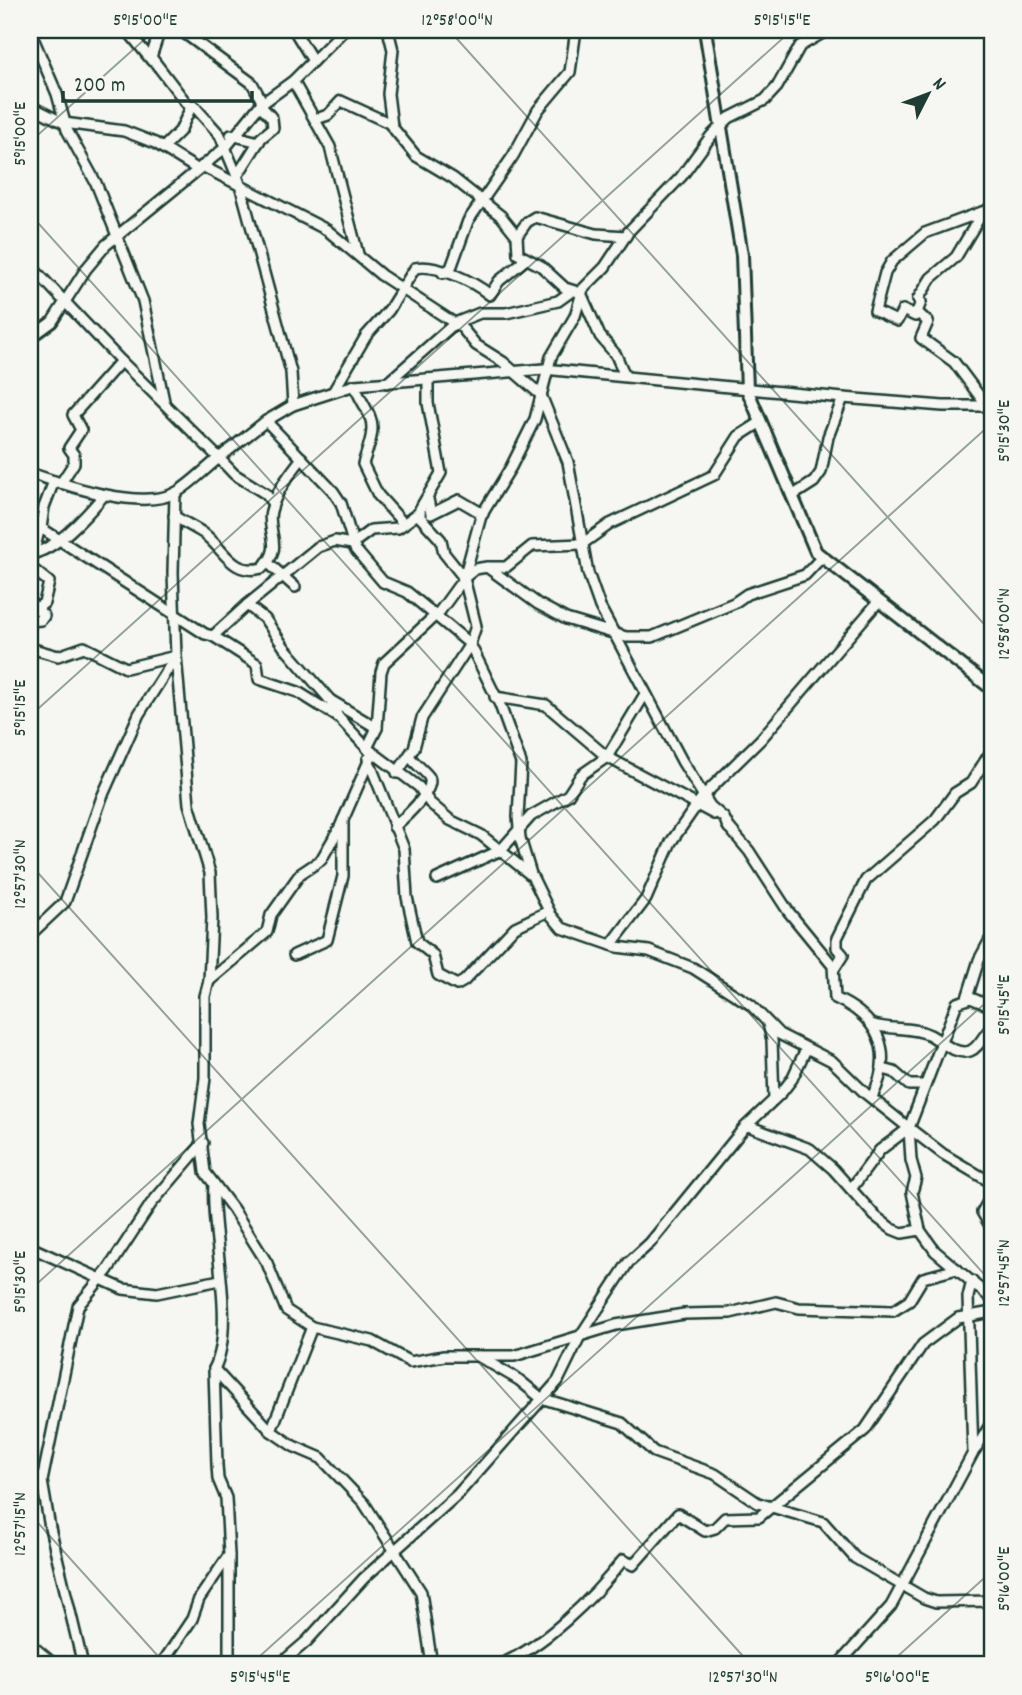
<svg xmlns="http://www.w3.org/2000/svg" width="1022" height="1695" viewBox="0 0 1022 1695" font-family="Dekko,sans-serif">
<rect width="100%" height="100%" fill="#f6f6f2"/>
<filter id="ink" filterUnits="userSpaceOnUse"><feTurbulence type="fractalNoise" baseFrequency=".0143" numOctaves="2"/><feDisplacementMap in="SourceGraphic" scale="14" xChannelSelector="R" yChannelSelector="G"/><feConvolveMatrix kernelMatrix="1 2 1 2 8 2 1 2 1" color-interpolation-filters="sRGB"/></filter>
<g filter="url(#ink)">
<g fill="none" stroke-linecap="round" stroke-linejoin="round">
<defs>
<g id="minor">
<path d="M127,30L152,61"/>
<path d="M160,30L151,57L187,104L191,107L194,106L220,135L239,181L291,372L293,405"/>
<path d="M180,30L252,83L263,103"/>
<path d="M294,30L313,61"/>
<path d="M388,30L393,50L388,94L392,126"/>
<path d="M30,31L57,94L67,130L96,183L143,301L164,401"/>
<path d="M293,81L330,147L358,254"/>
<path d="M30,106L64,123L124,131L155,143L197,169"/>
<path d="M316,119L328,115L341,101L389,123L416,156L453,178L501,216L517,236L518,254L541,266L565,288L581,293L600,336L616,355L625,376"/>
<path d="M231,135L259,142"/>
<path d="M163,148L180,131L191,107"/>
<path d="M202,166L327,230L381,275L462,328L476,345L503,362L541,395L568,462L588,573L600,607L682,761L710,806L724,818L729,828"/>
<path d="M237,176L261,138L273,128L272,118L260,105"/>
<path d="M517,236L527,222L535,217L596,234L626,236"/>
<path d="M30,265L121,361L219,458L266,421L293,405L355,385L544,369L843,398L943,406H992"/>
<path d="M443,273L451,268L468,221L513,156L538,110L570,72L576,30"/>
<path d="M917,312L915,316L903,310L897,321L875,311L885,273L892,261L925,233L982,212"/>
<path d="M30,338L52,322L86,269L106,245L226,147L260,105L293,81L344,30"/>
<path d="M428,379V403L441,473L420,509V517L441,540L444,553L464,578L476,626L470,644L500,705L521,763L518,817L520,838L531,874"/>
<path d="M387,383L455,323L480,313H506L558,301L572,291"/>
<path d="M355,385C358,397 366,406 370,417C376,431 367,450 363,464L378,495L404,524"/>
<path d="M333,392L366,336L389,310L415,268C436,263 474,282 490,295L499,281L525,260"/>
<path d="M987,406L954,362L921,338L928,322L917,312L921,302L918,299L931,278L956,257L981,215L992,206"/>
<path d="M266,421L333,491L341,503L355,549L383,582L407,592L470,644L422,718L414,748L397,773"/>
<path d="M992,439C988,455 990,469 992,485"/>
<path d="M30,473C65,485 143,512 177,492C192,483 205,469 219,458L234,474L266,494L273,504"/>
<path d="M54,481L44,507L41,528L205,634L213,636L247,605L265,619L284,647L330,700L338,717L367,748L419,787L430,803L450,820L481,835L532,876L551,915L562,928L617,947L649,951L693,968L751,1005L779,1034L832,1061L865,1093L909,1128L911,1160L916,1178L912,1192L920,1230L935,1251L992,1299"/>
<path d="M61,483L74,463V455L69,448L81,430L73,415L121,361"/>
<path d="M792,496L814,482L821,472L828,437L843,398"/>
<path d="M428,499L431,514L459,500L483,514"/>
<path d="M30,516L40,527L30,567"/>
<path d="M174,516C183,522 194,527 203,533C224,548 231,576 262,568C285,548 266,531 271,511C276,491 290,474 302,458"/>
<path d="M30,554C56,551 88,514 104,495"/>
<path d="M267,562L295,587"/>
<path d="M30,567L49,582L44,603L37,608"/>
<path d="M488,567H506L532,546L582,544L610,524L714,475L739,436L761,422"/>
<path d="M464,578L475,569L487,567L538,604L566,619L626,637H652L734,603L747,594L805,575L822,557"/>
<path d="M30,602L44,616L41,620L30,621"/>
<path d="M247,605L318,547L335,541L352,544L371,530L398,528L420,512"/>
<path d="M213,636L257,664L259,679L298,692L338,717"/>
<path d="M30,648L58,656L84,647L126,668L176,656L189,804L210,873L212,918L209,981L205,996V1078L199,1124L205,1172L233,1209L267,1263L286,1310L312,1327L372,1341L410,1362L444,1356H514L616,1325L684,1314L730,1313L776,1302L799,1308L893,1311L909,1301L923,1278L957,1269"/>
<path d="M495,697L546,705L607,757L714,814"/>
<path d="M330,700L377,728"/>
<path d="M368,759L404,849L407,897L417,942L433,955L438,975L457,985L464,981L515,927L549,911"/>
<path d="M727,825L749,851L788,911L833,966L835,998C879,1018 895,1052 872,1097"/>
<path d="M394,827C403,819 436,790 429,777C424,770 414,763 409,756"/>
<path d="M437,879L501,850L531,816L568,795L581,775L607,757L645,694"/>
<path d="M30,935L65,902L102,797L139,714L176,656L173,573L175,493"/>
<path d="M611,945L646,899L671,842L703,796L761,739L879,601"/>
<path d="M294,955L327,940L343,876V820"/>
<path d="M834,969L843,955L837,948V938L866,880L935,820L955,793L971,783L992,750"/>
<path d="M209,981L267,932L271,915L300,874L321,860L340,827L372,754L367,748L377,728L381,672L384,663L440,611L464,578L481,516L511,467L535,419L551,357L575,316L583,289L605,267L629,231L681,177L711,136L729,118L765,100L777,87L800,46L828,30"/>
<path d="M967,998L979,960L992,936"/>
<path d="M768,1024L772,1040L774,1099"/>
<path d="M871,1024C891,1031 912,1026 930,1035C941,1041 956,1056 970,1051C980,1047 984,1033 992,1027"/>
<path d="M883,1069L894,1072L909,1085H925"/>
<path d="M748,1126L810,1149L833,1169L875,1216L892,1229L902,1233L920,1230"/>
<path d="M909,1128L943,1154L992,1183"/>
<path d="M851,1189L880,1150L909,1128L957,1003L971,998L992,1007"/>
<path d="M992,1195L982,1212L992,1229"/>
<path d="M30,1247L123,1289L157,1293L220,1280"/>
<path d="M312,1327L271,1431L293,1446L321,1458L364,1503L421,1592L432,1665"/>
<path d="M478,1356L519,1380L541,1398L622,1423L654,1452L715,1474L758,1503L823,1522L855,1558L924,1598L936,1602L992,1601"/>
<path d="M214,1369L271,1431"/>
<path d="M975,1450L992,1422"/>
<path d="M30,1644L55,1665"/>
<path d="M83,1665L50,1528L42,1481L78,1306L107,1271L151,1204L203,1143"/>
<path d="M161,1665L192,1619L199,1599L229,1555L226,1498L218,1479L217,1465L214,1369C237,1324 210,1235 214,1184"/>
<path d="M229,1665V1556"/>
<path d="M279,1665L307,1641L364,1578L458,1494L558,1381L579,1338L628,1263L650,1243L744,1128L782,1092L792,1079L806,1049"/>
<path d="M498,1665C543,1648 594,1597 623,1560L633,1565L678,1514L705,1531L715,1528L725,1518L759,1517L865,1430L923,1344L958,1318L992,1312"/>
<path d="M838,1665L891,1606L973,1453L968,1297L972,1281"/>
</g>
<path id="major" d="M705,30L742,255L747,389L816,552L992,689"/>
</defs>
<use href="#minor" stroke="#1f3d34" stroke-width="14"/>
<use href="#major" stroke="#1f3d34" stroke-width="16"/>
<use href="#minor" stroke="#f6f6f2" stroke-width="9"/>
<use href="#major" stroke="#f6f6f2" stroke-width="10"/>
</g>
</g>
<path fill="none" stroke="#1f3d34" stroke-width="2" stroke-opacity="0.45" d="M449,30L992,633M30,142L155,30M30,214L992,1283M30,716L792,30M30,864L751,1665M30,1290L992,423M30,1514L166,1665M250,1665L992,997M888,1665L992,1571"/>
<rect width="1022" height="1695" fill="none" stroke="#f6f6f2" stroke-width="77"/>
<g transform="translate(928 94) rotate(48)" stroke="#f6f6f2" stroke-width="5" paint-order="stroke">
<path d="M0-5L12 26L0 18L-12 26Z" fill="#1f3d34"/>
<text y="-10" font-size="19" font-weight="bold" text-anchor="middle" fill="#1f3d34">N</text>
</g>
<path d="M63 91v10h189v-10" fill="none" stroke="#1f3d34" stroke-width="3.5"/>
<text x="74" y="91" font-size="21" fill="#1f3d34" stroke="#f6f6f2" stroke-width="5" paint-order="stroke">200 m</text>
<rect x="38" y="38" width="946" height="1618" fill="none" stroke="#1f3d34" stroke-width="2.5"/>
<g font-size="18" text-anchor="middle" fill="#1f3d34">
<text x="145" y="25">5°15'00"E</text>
<text x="457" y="25">12°58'00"N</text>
<text x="782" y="25">5°15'15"E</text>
<text transform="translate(19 134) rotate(-90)" y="6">5°15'00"E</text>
<text transform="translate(1003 431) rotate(-90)" y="6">5°15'30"E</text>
<text transform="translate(1003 624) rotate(-90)" y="6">12°58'00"N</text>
<text transform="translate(19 708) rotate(-90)" y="6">5°15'15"E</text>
<text transform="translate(19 874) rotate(-90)" y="6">12°57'30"N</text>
<text transform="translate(1003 1005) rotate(-90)" y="6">5°15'45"E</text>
<text transform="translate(1003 1273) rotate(-90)" y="6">12°57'45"N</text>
<text transform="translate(19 1282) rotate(-90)" y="6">5°15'30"E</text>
<text transform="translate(19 1524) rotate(-90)" y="6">12°57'15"N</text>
<text transform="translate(1003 1579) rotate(-90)" y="6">5°16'00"E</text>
<text x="260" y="1682">5°15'45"E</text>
<text x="743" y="1682">12°57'30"N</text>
<text x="897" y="1682">5°16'00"E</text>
</g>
</svg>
